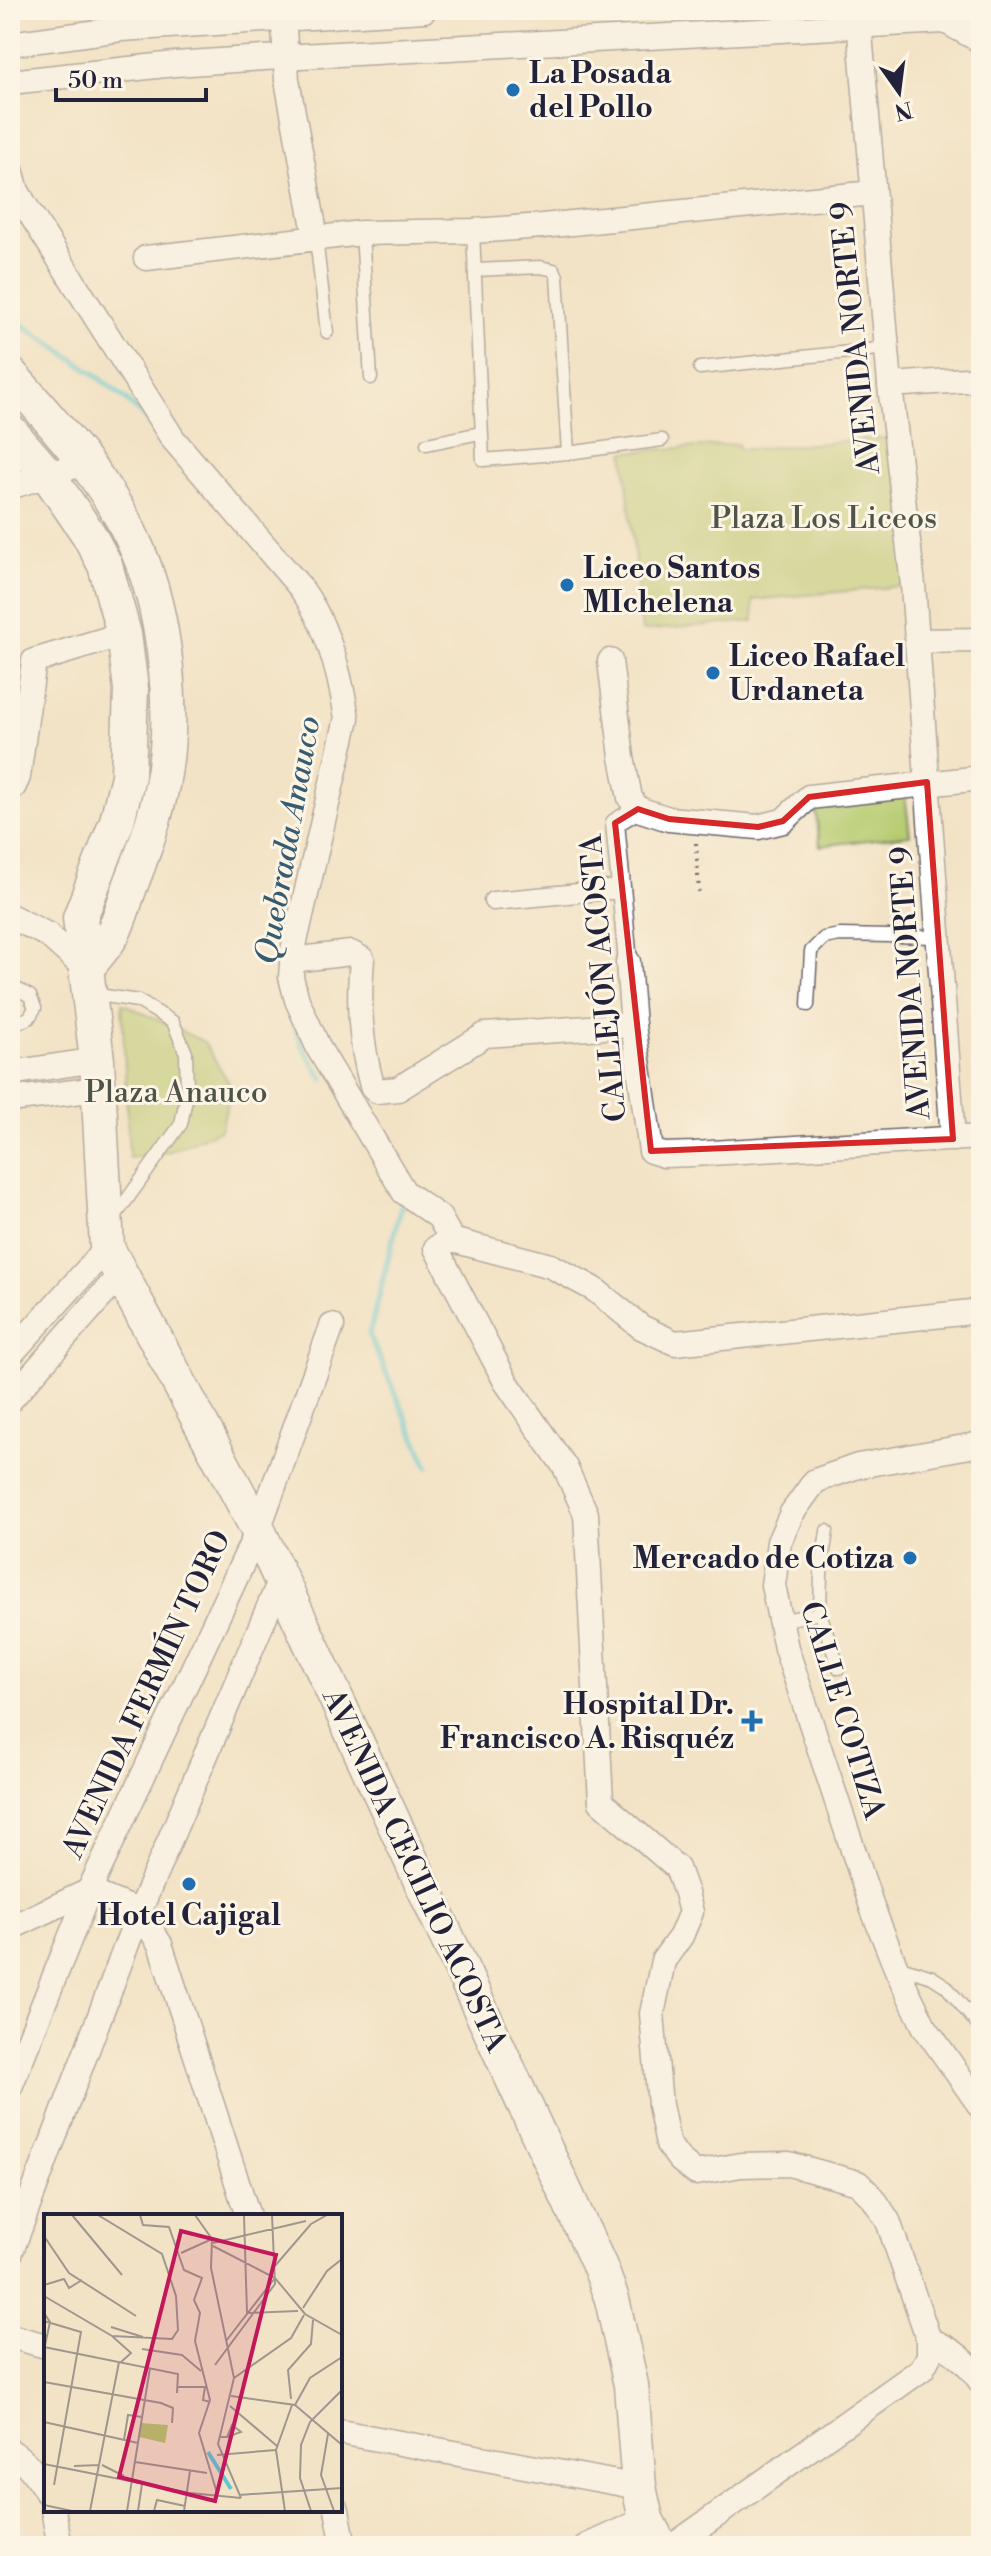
<svg xmlns="http://www.w3.org/2000/svg" width="991" height="2556" viewBox="0 0 991 2556" font-family="'Libre Bodoni',serif">
<rect width="100%" height="100%" fill="#fcf5e5"/>
<filter id="ink" filterUnits="userSpaceOnUse"><feTurbulence type="fractalNoise" baseFrequency=".0125" numOctaves="2"/><feDisplacementMap in="SourceGraphic" scale="16" xChannelSelector="R" yChannelSelector="G"/><feConvolveMatrix kernelMatrix="1 2 1 2 8 2 1 2 1" color-interpolation-filters="sRGB"/></filter>
<filter id="wash" filterUnits="userSpaceOnUse"><feTurbulence type="fractalNoise" baseFrequency=".006" numOctaves="4" result="noise"/><feDisplacementMap in="SourceGraphic" scale="32" xChannelSelector="R" yChannelSelector="G"/><feGaussianBlur stdDeviation="1.8" result="paint"/><feColorMatrix in="noise" values="0 0 0 0 0 0 0 0 0 0 0 0 0 0 0 0 0 1.4 0 .05"/><feComposite in="paint" operator="in"/></filter>
<g filter="url(#wash)">
<rect width="100%" height="100%" fill="#f3e3c6"/>
<g fill="#b5ca6e" stroke="#6c7654" stroke-width="2">
<path d="M896,437L913,585L753,600L754,621L642,631L624,452L738,444L739,450Z"/>
<path d="M905,794L910,835L820,846L815,805Z"/>
<path d="M122,1003L204,1042L232,1088L220,1130L168,1152L129,1158Z"/>
</g>
<g fill="none" stroke-linecap="round" stroke-linejoin="round">
<g stroke="#5dc9d6" stroke-width="6">
<path d="M10,317C60,350 111,381 152,425"/>
<path d="M290,1011L302,1045L323,1079"/>
<path d="M403,1199L369,1335L428,1466"/>
</g>
</g>
</g>
<g filter="url(#ink)">
<g fill="none" stroke-linecap="round" stroke-linejoin="round">
<defs>
<g id="service">
<path d="M473,231L483,460L568,453L662,440"/>
<path d="M362,233L371,378"/>
<path d="M316,238L327,332"/>
<path d="M476,270L540,267L554,270L557,276L568,453"/>
<path d="M700,368L887,348"/>
<path d="M427,444L480,433"/>
<path d="M10,985L30,996L35,1008L29,1018L10,1025"/>
<path d="M92,994L138,1001L173,1022L186,1053L187,1094L181,1124L113,1219"/>
<path d="M808,1005L811,951L824,938L840,935L938,937"/>
<path d="M827,1531L821,1573L820,1613L839,1668"/>
<path d="M780,1621L820,1613"/>
<path d="M897,1966L932,1977L946,1986L981,2029"/>
</g>
<g id="pedestrian">
<path d="M493,901L621,889"/>
<path d="M628,962L615,823L638,809"/>
</g>
<g id="minor">
<path d="M283,10L287,80L316,238"/>
<path d="M858,10L890,385L913,585L953,1139"/>
<path d="M945,21L981,41"/>
<path d="M10,44L121,29L424,10"/>
<path d="M10,82L175,64L264,58L981,19"/>
<path d="M10,166L17,191L28,210L173,439L300,587C327,623 340,673 347,718L293,950L291,977L297,1000L319,1049L404,1192L439,1217L452,1240"/>
<path d="M146,258L362,233L473,231L542,226L873,193"/>
<path d="M890,385L981,379"/>
<path d="M10,487L87,462"/>
<path d="M917,641L981,640"/>
<path d="M610,661L622,757L630,798L638,809L669,819L758,827L783,821L809,797L981,778"/>
<path d="M10,786H14L18,777L34,661L124,634"/>
<path d="M10,916L48,935L86,969"/>
<path d="M292,960L351,953L362,959C358,1006 360,1041 372,1086L377,1091L398,1089L485,1035L633,1025"/>
<path d="M628,962L633,1025L651,1151L664,1155L694,1154L981,1137"/>
<path d="M10,1073L97,1060"/>
<path d="M10,1100L98,1089"/>
<path d="M981,1311L675,1343L641,1327L594,1289L551,1266L452,1240L436,1248L506,1382L565,1467L586,1514L601,1802L677,1868L686,1893L691,1912L681,1936L663,1961L652,2014L660,2105L668,2144L679,2159L696,2173L741,2165L789,2164L858,2183L874,2199L888,2221L929,2340C953,2349 967,2361 981,2382"/>
<path d="M10,1355L107,1248"/>
<path d="M10,1400L120,1275"/>
<path d="M981,1444L858,1466L815,1481L792,1513L779,1542L773,1585L786,1648L873,1910L897,1970L924,2026L981,2107"/>
<path d="M10,1928L89,1891L139,1912L160,1944L248,2216"/>
<path d="M10,2087L89,1891L258,1530L332,1326"/>
<path d="M10,2254L139,1912L280,1581"/>
<path d="M10,2336L46,2346"/>
<path d="M340,2432L639,2487"/>
<path d="M10,2451C26,2461 37,2475 46,2491"/>
<path d="M53,2510L60,2546"/>
<path d="M337,2510L344,2546"/>
<path d="M587,2546L646,2519"/>
<path d="M673,2546L922,2369L929,2356V2340"/>
</g>
<g id="secondary">
<path d="M10,374C59,430 109,482 138,551C166,617 176,715 162,785C155,820 144,851 131,884C125,900 120,920 112,935C105,947 94,958 86,969"/>
<path d="M10,431L48,475L89,535L105,565L124,634L131,689L128,776L117,821L80,918L97,1060L107,1248L258,1530L600,2267L612,2299L631,2385L639,2487L646,2519L660,2546"/>
</g>
</defs>
<use href="#service" stroke="#6b666c" stroke-width="15"/>
<use href="#pedestrian" stroke="#6b666c" stroke-width="21"/>
<use href="#minor" stroke="#6b666c" stroke-width="27"/>
<use href="#secondary" stroke="#6b666c" stroke-width="37"/>
<path stroke="#6b666c" stroke-width="4" stroke-dasharray="2 6" stroke-linecap="butt" d="M696,843L699,892"/>
<use href="#service" stroke="#fff" stroke-width="12"/>
<use href="#pedestrian" stroke="#fff" stroke-width="18"/>
<use href="#minor" stroke="#fff" stroke-width="24"/>
<use href="#secondary" stroke="#fff" stroke-width="34"/>
</g>
</g>
<path d="M0 0H991V2556H0ZM927,782L953,1139L651,1151L615,823L638,809L669,819L758,827L783,821L809,797Z" fill="#f3e3c6" fill-opacity=".55" fill-rule="evenodd"/>
<path fill="none" stroke="#d62828" stroke-width="6" stroke-linejoin="round" d="M927,782L953,1139L651,1151L615,823L638,809L669,819L758,827L783,821L809,797Z"/>
<g fill="#1f6fb2" stroke="#fcf5e5" stroke-width="3">
<circle cx="513" cy="90" r="8"/>
<circle cx="567" cy="585" r="8"/>
<circle cx="713" cy="673" r="8"/>
<circle cx="910" cy="1558" r="8"/>
<path d="M748 1709h8v8h8v8h-8v8h-8v-8h-8v-8h8z"/>
<circle cx="189" cy="1884" r="8"/>
</g>
<g text-anchor="middle" stroke-width="6" stroke-linejoin="round" paint-order="stroke">
<g font-size="30" font-weight="bold" fill="#22223b" stroke="#fcf5e5" text-anchor="start">
<text x="529" y="83">La Posada<tspan x="529" dy="34">del Pollo</tspan></text>
<text x="583" y="578">Liceo Santos<tspan x="583" dy="34">MIchelena</tspan></text>
<text x="729" y="666">Liceo Rafael<tspan x="729" dy="34">Urdaneta</tspan></text>
<text x="894" y="1568" text-anchor="end">Mercado de Cotiza</text>
<text x="734" y="1714" text-anchor="end">Hospital Dr.<tspan x="734" dy="34">Francisco A. Risquéz</tspan></text>
<text x="189" y="1925" text-anchor="middle">Hotel Cajigal</text>
</g>
<g font-size="30" fill="#22223b" stroke="#fcf5e5">
<text transform="translate(855 338) rotate(-96)" y="10">AVENIDA NORTE 9</text>
<text transform="translate(603 978) rotate(-95)" y="10">CALLEJÓN ACOSTA</text>
<text transform="translate(910 983) rotate(-94)" y="10">AVENIDA NORTE 9</text>
<text transform="translate(146 1694) rotate(-65)" y="10">AVENIDA FERMÍN TORO</text>
<text transform="translate(843 1710) rotate(73)" y="10">CALLE COTIZA</text>
<text transform="translate(415 1870) rotate(65)" y="10">AVENIDA CECILIO ACOSTA</text>
</g>
<g font-size="30" fill="#4e544a" stroke="#fcf5e5">
<text x="824" y="528">Plaza Los Liceos</text>
<text x="176" y="1102">Plaza Anauco</text>
</g>
<g font-size="32" font-style="italic" fill="#375c71" stroke="#fcf5e5">
<text transform="translate(287 840) rotate(-80)" y="11">Quebrada Anauco</text>
</g>
</g>
<g transform="translate(44 2214)">
<rect width="298" height="298" fill="#f3e3c6"/>
<path d="M97,209L124,211L121,229L95,223Z" fill="#b5ca6e"/>
<path fill="none" stroke="#5dc9d6" stroke-width="4" d="M164,238L187,275"/>
<path fill="none" stroke="#9f968e" stroke-width="2" d="M28,1L78,61M54,1L118,40L132,82L134,116L128,125L68,122M96,1L99,11L125,13L140,56L158,64L150,86L156,99L151,127L166,186L155,219L173,279M151,1L168,25L167,54L190,164L174,230L197,284M200,1L203,99L254,97M0,22L25,59L92,102M169,29L262,7M169,32L231,64L261,100L298,121M137,39L168,25M230,53L267,10L283,1M0,71L20,65L25,74L38,66M0,82L68,122L87,139L76,149M259,94L283,57L298,45M0,99L6,108L0,136M0,107L37,118L10,271M67,113L99,123M182,127L231,64M0,133L134,160L133,179M98,135L138,141L157,157M171,151L231,70L228,1M190,164L247,124L260,101M0,168L117,189L129,194L128,209M134,173H161L159,186L166,188M187,182L251,191L298,231M247,185L244,156L267,130L269,106M251,191L266,164L298,143M186,192L233,232M0,208L94,229M284,220L277,261L290,297M175,223H183L188,211L197,218L183,223M80,226L84,201L98,203M173,241L232,236M91,248L163,259M0,250L146,279L197,284M58,251L80,262M30,252L55,251M195,281L298,274M0,291L28,297M46,297L75,148M83,297L106,154M94,297L98,270M110,297L113,286L141,292M140,297L146,257M241,297L232,236L248,191M267,297L256,264L257,231L266,208L298,176"/>
<path fill="#c2185b" fill-opacity="0.15" stroke="#c2185b" stroke-width="4" d="M137,17L232,41L171,287L75,263Z"/>
<rect width="298" height="298" fill="none" stroke="#22223b" stroke-width="4"/>
</g>
<rect width="991" height="2556" fill="none" stroke="#fcf5e5" stroke-width="40"/>
<g transform="translate(899 92) rotate(166)" stroke="#fcf5e5" stroke-width="6" paint-order="stroke">
<path d="M0-6L14 30L0 20L-14 30Z" fill="#22223b"/>
<text y="-12" font-size="22" font-weight="bold" text-anchor="middle" fill="#22223b">N</text>
</g>
<path d="M56 88v12h150v-12" fill="none" stroke="#22223b" stroke-width="4"/>
<text x="68" y="88" font-size="24" fill="#22223b" stroke="#fcf5e5" stroke-width="6" paint-order="stroke">50 m</text>
</svg>
